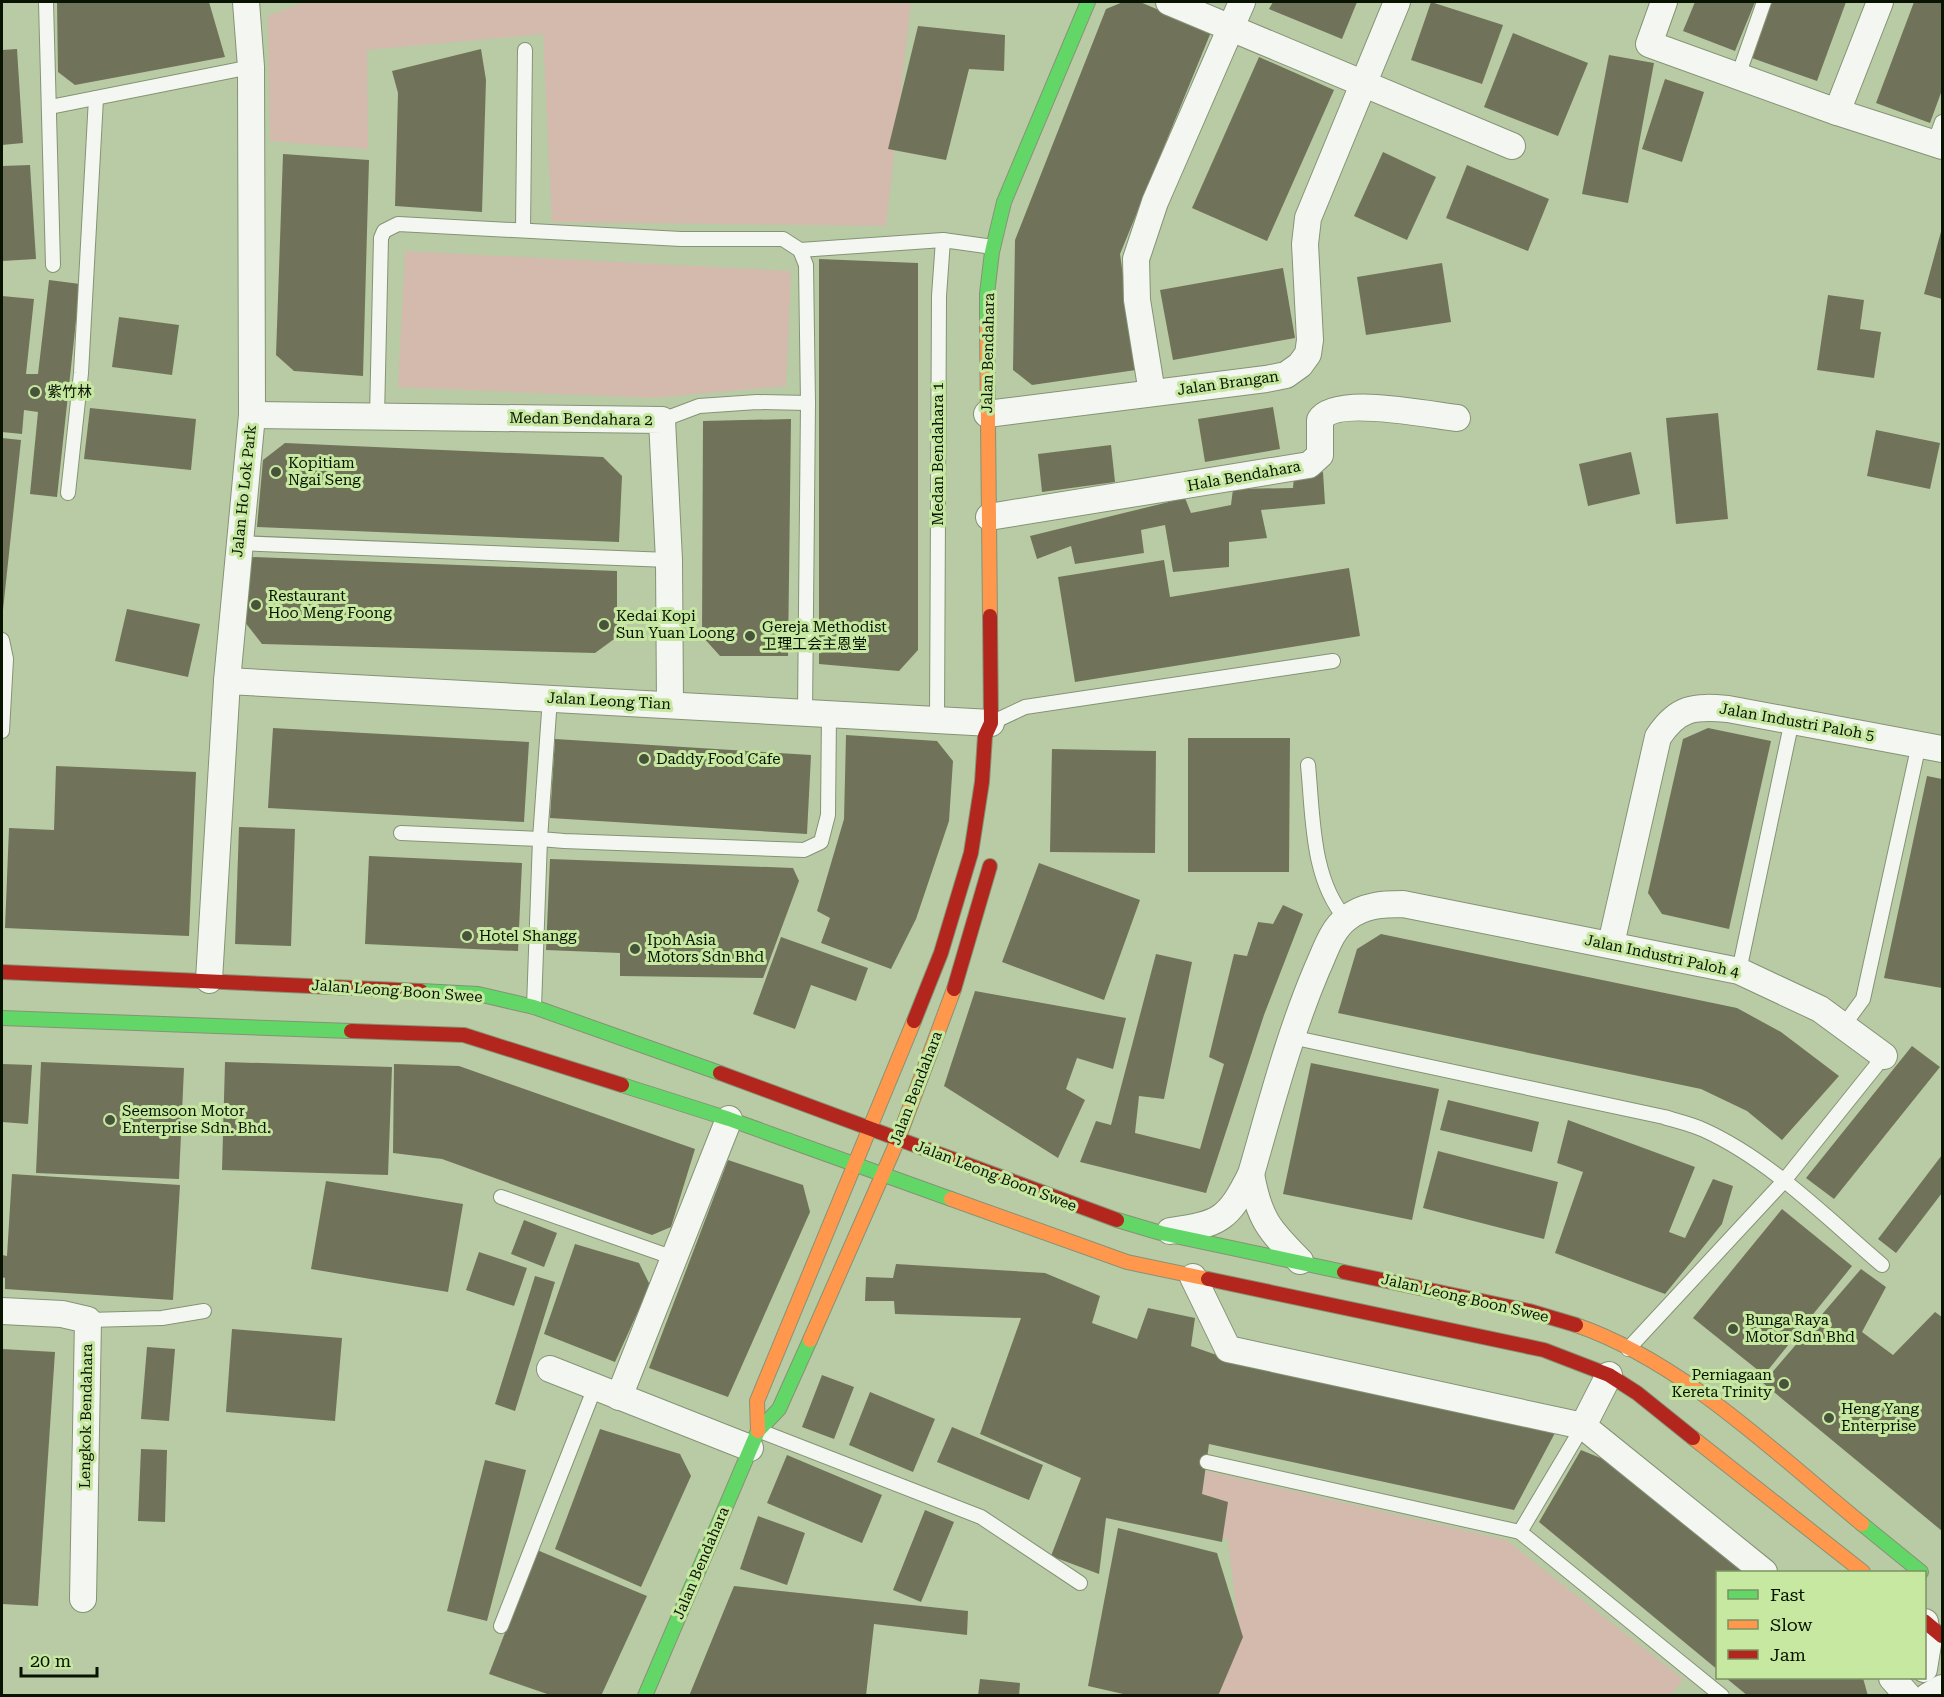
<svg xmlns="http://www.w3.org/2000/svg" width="1944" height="1697" viewBox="0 0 1944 1697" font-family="'Roboto Serif','Noto Sans SC',serif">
<rect width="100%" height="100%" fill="#b9cba4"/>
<g fill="#d4b9ad">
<path d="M305,2H911L886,226L552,222L543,34L367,50L368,149L270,141L268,16Z"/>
<path d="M405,251L791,271L786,386L654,398L398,387Z"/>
<path d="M1206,1471L1506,1540L1683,1679L1670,1696L1219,1695L1239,1632L1228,1539L1193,1533Z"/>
</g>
<g fill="#70735a">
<path d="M57,2H209L225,57L75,85L58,72Z"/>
<path d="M1123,2H1140L1211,32L1120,254L1136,370L1032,385L1013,370L1015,240L1106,9Z"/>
<path d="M1273,2H1357L1342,39L1269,9Z"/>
<path d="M1431,2L1503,25L1482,84L1411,60Z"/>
<path d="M1695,2H1755L1735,51L1683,31Z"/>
<path d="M1772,2H1846L1817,81L1752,58Z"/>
<path d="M1914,2H1942V90L1930,123L1876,103Z"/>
<path d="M918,26L1005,35L1004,71L969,69L946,160L888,149Z"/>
<path d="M1513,33L1588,63L1558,136L1484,107Z"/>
<path d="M17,49L23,143L2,145V50Z"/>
<path d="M481,49L486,80L482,212L395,206L398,93L392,71Z"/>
<path d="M1609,55L1654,63L1628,203L1582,194Z"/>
<path d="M1259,57L1334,90L1267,241L1192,208Z"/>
<path d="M1665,79L1704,92L1682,162L1642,149Z"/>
<path d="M1383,152L1436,177L1407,240L1354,216Z"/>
<path d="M283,154L369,160L363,376L294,371L276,355Z"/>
<path d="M30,165L36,259L2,261V166Z"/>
<path d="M1467,165L1549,199L1528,251L1446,218Z"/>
<path d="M1942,228V299L1924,294Z"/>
<path d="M819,259L918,263V650L899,671L819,664Z"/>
<path d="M1442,263L1451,322L1366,335L1357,277Z"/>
<path d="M1283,268L1295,338L1173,360L1160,290Z"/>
<path d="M49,280L80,284L57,497L30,494L38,412L24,410L22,434L2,432V296L34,299L26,374H38Z"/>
<path d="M1828,295L1864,300L1860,329L1881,332L1874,378L1817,370Z"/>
<path d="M119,317L179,325L172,375L112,367Z"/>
<path d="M1273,407L1280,449L1205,462L1198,419Z"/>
<path d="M90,408L196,419L191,470L84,459Z"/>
<path d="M1718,413L1728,519L1676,524L1666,418Z"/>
<path d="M791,419L788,656H720L702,636L703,421Z"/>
<path d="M1876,430L1940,443L1930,489L1867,476Z"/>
<path d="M2,438L21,440L3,610H2Z"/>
<path d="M285,443L603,457L622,476L619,542L257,527L263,460Z"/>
<path d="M1111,445L1115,482L1042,492L1038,454Z"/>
<path d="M1631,452L1640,494L1588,506L1579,464Z"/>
<path d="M1323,472L1325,504L1261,510L1267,538L1229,542V567L1173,572L1165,525L1141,530L1144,553L1075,564L1071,546L1037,559L1030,536L1185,498L1191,513L1231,505L1233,489L1293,488L1294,476Z"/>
<path d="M251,557L617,571V637L595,653L262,644L244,621Z"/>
<path d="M1164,560L1170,597L1349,568L1360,636L1075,682L1058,577Z"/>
<path d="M127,609L200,624L188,677L115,661Z"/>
<path d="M273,728L529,742L524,822L268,808Z"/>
<path d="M1708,728L1771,741L1729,929L1662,914L1648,893L1683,739Z"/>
<path d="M846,735L937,741L953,761L949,821L916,919L891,969L821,943L830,918L817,911L844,819Z"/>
<path d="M1188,738H1290L1289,872H1188Z"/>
<path d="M555,739L811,755L807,834L550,818Z"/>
<path d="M1052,749L1156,751L1155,853L1050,852Z"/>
<path d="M56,766L196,772L189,936L5,928L9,828L54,830Z"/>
<path d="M1927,776L1942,779V988L1884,978Z"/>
<path d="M239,827L295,829L291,946L235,944Z"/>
<path d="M369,856L522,863L518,951L365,944Z"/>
<path d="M550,859L793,868L799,881L763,978L620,976V953L546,950Z"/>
<path d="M1039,863L1140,900L1104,1000L1002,962Z"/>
<path d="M1283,905L1303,914L1264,1015L1206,1193L1080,1162L1096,1121L1111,1125L1156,954L1192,962L1164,1099L1139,1096L1135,1133L1200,1149L1224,1064L1209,1057L1234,954L1247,956L1258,922L1273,924Z"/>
<path d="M1381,934L1737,1008L1781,1032L1839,1076L1782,1140L1747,1111L1701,1089L1338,1013L1357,949Z"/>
<path d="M781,937L868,968L856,1001L811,985L795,1029L753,1014Z"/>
<path d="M975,991L1126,1018L1113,1069L1077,1058L1066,1089L1085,1100L1058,1158L944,1086Z"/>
<path d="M1912,1046L1940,1067L1834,1199L1806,1178Z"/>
<path d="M41,1062L184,1068L179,1179L36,1173Z"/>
<path d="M225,1062L392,1067L388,1175L222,1170Z"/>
<path d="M1311,1063L1439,1089L1412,1220L1283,1194Z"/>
<path d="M2,1064L32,1065L28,1124L2,1122Z"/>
<path d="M394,1064L459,1066L695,1149L671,1227L652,1235L442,1159L393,1153Z"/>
<path d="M1448,1100L1539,1122L1532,1152L1440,1130Z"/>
<path d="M1568,1120L1695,1167L1669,1232L1685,1238L1713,1179L1733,1186L1722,1224L1665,1294L1555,1253L1583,1172L1557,1163Z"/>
<path d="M1438,1151L1558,1182L1544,1239L1423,1208Z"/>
<path d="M1942,1155V1193L1896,1253L1878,1239Z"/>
<path d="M728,1160L803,1185L810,1212L728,1397L649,1368Z"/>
<path d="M12,1174L180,1185L173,1300L5,1289V1278L2,1277V1255L7,1256Z"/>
<path d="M326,1181L463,1204L448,1292L311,1269Z"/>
<path d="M1782,1209L1852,1266L1764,1375L1693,1318Z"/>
<path d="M524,1220L557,1233L544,1267L511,1254Z"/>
<path d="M575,1244L639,1263L650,1285L615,1362L544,1334Z"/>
<path d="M479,1252L527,1268L514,1306L466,1290Z"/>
<path d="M896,1264L1045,1273L1100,1296L1092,1323L1137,1339L1148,1308L1195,1318L1191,1346L1228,1359L1556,1431L1514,1510L1209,1444L1202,1494L1228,1502L1222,1542L1106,1518L1099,1574L1051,1556L1081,1478L980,1434L1021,1318L895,1314L894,1301H865L866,1277L893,1278Z"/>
<path d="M1861,1269L1886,1287L1862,1332L1893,1355L1935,1312L1942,1317V1531L1763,1383Z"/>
<path d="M535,1276L555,1282L515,1411L495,1404Z"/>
<path d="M232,1329L342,1338L335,1421L226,1412Z"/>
<path d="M147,1347L175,1349L169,1421L141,1419Z"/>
<path d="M2,1349L55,1352L38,1606L2,1604Z"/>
<path d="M822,1375L854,1387L834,1439L802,1427Z"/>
<path d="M870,1392L935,1419L913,1472L849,1445Z"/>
<path d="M952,1427L1043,1465L1029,1500L937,1462Z"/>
<path d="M600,1429L680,1454L691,1476L641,1587L555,1549Z"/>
<path d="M141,1449L167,1450L165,1522L138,1521Z"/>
<path d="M1581,1450L1620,1466L1748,1572H1718V1670L1539,1522Z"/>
<path d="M787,1455L882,1495L862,1543L767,1503Z"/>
<path d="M485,1460L526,1470L487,1621L447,1611Z"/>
<path d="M925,1510L954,1522L921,1602L893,1590Z"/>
<path d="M758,1516L805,1533L787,1585L740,1569Z"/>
<path d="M1118,1528L1217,1553L1243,1637L1218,1696H1132L1088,1686Z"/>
<path d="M537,1550L647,1596L601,1696H553L489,1674Z"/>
<path d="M734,1586L968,1611L967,1635L874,1624L866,1696H689Z"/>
<path d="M1726,1678H1863L1868,1696H1748Z"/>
<path d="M980,1679L1020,1683L1019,1696H978Z"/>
</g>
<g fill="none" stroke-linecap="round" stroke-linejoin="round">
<defs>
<g id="lane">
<path d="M46,2L53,265"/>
<path d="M1738,76L1764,2"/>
<path d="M50,107L251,67"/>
<path d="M1934,144L1942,122"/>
<path d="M523,230L525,50"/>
<path d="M800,250L943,240"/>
<path d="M377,417L381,238L384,231L398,224L681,239H783L800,250L806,265L808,403L757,402L699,406L662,420"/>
<path d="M68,493L81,373L96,98"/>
<path d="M238,543L669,560"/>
<path d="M2,640L6,659L2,731"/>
<path d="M550,698L540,839L564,841L804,850L821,842L828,815L829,714"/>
<path d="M805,712L808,403"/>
<path d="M937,720L939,296L943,240L993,247"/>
<path d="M991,723L1025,707L1333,661"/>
<path d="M1308,765C1313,815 1311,879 1346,919"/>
<path d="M401,833L540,839L534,1007"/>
<path d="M1739,971L1792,720"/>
<path d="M1844,1025L1863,999L1919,744"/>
<path d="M1291,1037L1664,1117C1677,1121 1691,1124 1704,1130C1770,1160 1827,1218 1882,1265"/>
<path d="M501,1197L674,1258"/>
<path d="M88,1320L162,1318L204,1311"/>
<path d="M1628,1349L1783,1182L1884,1056"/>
<path d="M760,1431L981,1517L1080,1583"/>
<path d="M1207,1462L1520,1532L1722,1696"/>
<path d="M1520,1532L1583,1426"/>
<path d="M501,1626L595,1387"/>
</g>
<g id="street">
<path d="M1169,2L1512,146"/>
<path d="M1664,2L1649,44L1837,112L1942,146"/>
<path d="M1837,112L1880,2"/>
<path d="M1152,393L1137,300L1136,259L1155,202L1242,2"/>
<path d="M987,414L1266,379L1286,375L1300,365L1308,354L1310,340L1305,244L1308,218L1397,2"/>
<path d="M252,415L662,420L669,560L670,705"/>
<path d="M989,517L1309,465L1320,455V420C1335,395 1430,415 1457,418"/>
<path d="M227,681L991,723"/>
<path d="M1611,944L1658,737C1678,707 1694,706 1728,709L1942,749"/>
<path d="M209,980L227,681L252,415L251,67L246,2"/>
<path d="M1251,1174C1259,1219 1269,1230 1300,1261"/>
<path d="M1170,1231C1220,1224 1228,1220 1251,1174C1271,1105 1289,1035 1317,969C1325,952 1331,930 1347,918C1364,905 1383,904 1403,904L1739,971L1820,1009L1884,1056"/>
<path d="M1193,1277L1228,1349L1583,1426L1764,1572"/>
<path d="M2,1311L62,1314L88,1320L83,1599"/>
<path d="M550,1369L750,1448"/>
<path d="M619,1397L729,1119"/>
<path d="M1583,1426L1609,1375"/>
<path d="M1924,1669L1928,1644L1925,1622"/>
<path d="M1892,1678L1908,1696"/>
<path d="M1928,1696L1942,1688"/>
</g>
<g id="fast">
<path d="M987,327V294L992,252L1004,202L1088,2"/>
<path d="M421,991L478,994L534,1007L720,1073"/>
<path d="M2,1018L351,1031"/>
<path d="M622,1085L729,1119L951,1199"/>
<path d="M1117,1220L1161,1233L1344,1272"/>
<path d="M1862,1524L1921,1572"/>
<path d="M645,1696L758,1431L779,1409L810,1340"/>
</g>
<g id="slow">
<path d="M987,327L990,616"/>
<path d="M951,1199L1127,1262L1208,1279"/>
<path d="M1576,1325C1683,1362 1775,1453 1862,1524"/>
<path d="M810,1340L897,1142L954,989"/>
<path d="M758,1431L757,1401L914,1021"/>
<path d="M1693,1438L1863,1572"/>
</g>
<g id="jam">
<path d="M2,972L421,991"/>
<path d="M954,989L990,866"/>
<path d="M914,1021L941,953L971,853L982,782L985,736L991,723L990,616"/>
<path d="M351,1031L464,1035L622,1085"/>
<path d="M720,1073L1117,1220"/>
<path d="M1344,1272L1529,1311L1576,1325"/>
<path d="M1208,1279L1544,1350L1609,1375L1637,1393L1693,1438"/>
<path d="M1924,1621L1942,1636"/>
</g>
</defs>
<use href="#lane" stroke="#859375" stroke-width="16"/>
<use href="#street" stroke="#859375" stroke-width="28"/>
<use href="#fast" stroke="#859375" stroke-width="16"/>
<use href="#slow" stroke="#859375" stroke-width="16"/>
<use href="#jam" stroke="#859375" stroke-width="16"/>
<use href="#lane" stroke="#f4f7f1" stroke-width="14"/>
<use href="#street" stroke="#f4f7f1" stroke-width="26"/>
<use href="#fast" stroke="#63d668" stroke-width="14"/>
<use href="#slow" stroke="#ff974d" stroke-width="14"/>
<use href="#jam" stroke="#b3261e" stroke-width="14"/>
</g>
<g fill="#475439" stroke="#c7e8a1" stroke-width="2">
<circle cx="35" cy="392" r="6"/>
<circle cx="276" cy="472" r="6"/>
<circle cx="256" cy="605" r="6"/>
<circle cx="604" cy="625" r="6"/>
<circle cx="750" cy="636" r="6"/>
<circle cx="644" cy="759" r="6"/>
<circle cx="467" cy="936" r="6"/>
<circle cx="635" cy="949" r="6"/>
<circle cx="110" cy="1120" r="6"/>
<circle cx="1733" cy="1329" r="6"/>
<circle cx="1784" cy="1384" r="6"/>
<circle cx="1829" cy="1418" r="6"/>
</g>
<g text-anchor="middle" stroke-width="6" stroke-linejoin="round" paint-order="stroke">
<g font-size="15" fill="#091400" stroke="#c7e8a1">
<text transform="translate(988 353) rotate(-89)" y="5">Jalan Bendahara</text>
<text transform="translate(1228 383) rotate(-8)" y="5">Jalan Brangan</text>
<text transform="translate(581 419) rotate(1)" y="5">Medan Bendahara 2</text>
<text transform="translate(938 454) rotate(-90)" y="5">Medan Bendahara 1</text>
<text transform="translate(1244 476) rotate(-10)" y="5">Hala Bendahara</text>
<text transform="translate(244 491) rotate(-84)" y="5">Jalan Ho Lok Park</text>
<text transform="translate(609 701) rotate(3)" y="5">Jalan Leong Tian</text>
<text transform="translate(1797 722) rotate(10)" y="5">Jalan Industri Paloh 5</text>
<text transform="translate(1662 956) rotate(12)" y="5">Jalan Industri Paloh 4</text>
<text transform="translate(397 991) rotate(4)" y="5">Jalan Leong Boon Swee</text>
<text transform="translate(916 1088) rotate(-69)" y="5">Jalan Bendahara</text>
<text transform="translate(996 1176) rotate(21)" y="5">Jalan Leong Boon Swee</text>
<text transform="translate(1465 1298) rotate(13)" y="5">Jalan Leong Boon Swee</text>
<text transform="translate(86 1416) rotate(-89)" y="5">Lengkok Bendahara</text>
<text transform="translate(701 1563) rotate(-67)" y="5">Jalan Bendahara</text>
</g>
<g font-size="15" fill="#091400" stroke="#c7e8a1" text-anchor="start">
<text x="47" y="397">紫竹林</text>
<text x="288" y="468">Kopitiam<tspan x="288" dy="17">Ngai Seng</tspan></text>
<text x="268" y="601">Restaurant<tspan x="268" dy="17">Hoo Meng Foong</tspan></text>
<text x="616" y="621">Kedai Kopi<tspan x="616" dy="17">Sun Yuan Loong</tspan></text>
<text x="762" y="632">Gereja Methodist<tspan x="762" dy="17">卫理工会主恩堂</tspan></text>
<text x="656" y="764">Daddy Food Cafe</text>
<text x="479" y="941">Hotel Shangg</text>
<text x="647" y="945">Ipoh Asia<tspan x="647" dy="17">Motors Sdn Bhd</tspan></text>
<text x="122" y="1116">Seemsoon Motor<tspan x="122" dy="17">Enterprise Sdn. Bhd.</tspan></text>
<text x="1745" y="1325">Bunga Raya<tspan x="1745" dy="17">Motor Sdn Bhd</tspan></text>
<text x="1772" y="1380" text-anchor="end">Perniagaan<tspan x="1772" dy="17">Kereta Trinity</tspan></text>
<text x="1841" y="1414">Heng Yang<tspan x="1841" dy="17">Enterprise</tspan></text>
</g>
</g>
<rect width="1944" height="1697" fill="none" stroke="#091400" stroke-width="6"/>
<rect x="1716" y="1571" width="210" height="108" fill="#c7e8a1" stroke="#7b9361" stroke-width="1.5"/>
<rect x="1728" y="1590" width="30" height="9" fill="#63d668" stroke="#7b9361" stroke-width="1.5"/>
<text x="1770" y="1601" font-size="18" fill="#091400">Fast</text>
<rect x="1728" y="1620" width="30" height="9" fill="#ff974d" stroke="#7b9361" stroke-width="1.5"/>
<text x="1770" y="1631" font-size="18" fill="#091400">Slow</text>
<rect x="1728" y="1650" width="30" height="9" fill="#b3261e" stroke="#7b9361" stroke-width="1.5"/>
<text x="1770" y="1661" font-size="18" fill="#091400">Jam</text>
<path d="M21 1667v9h76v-9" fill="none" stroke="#091400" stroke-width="3"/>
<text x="30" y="1667" font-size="18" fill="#091400" stroke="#c7e8a1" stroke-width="4.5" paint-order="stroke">20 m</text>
</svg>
